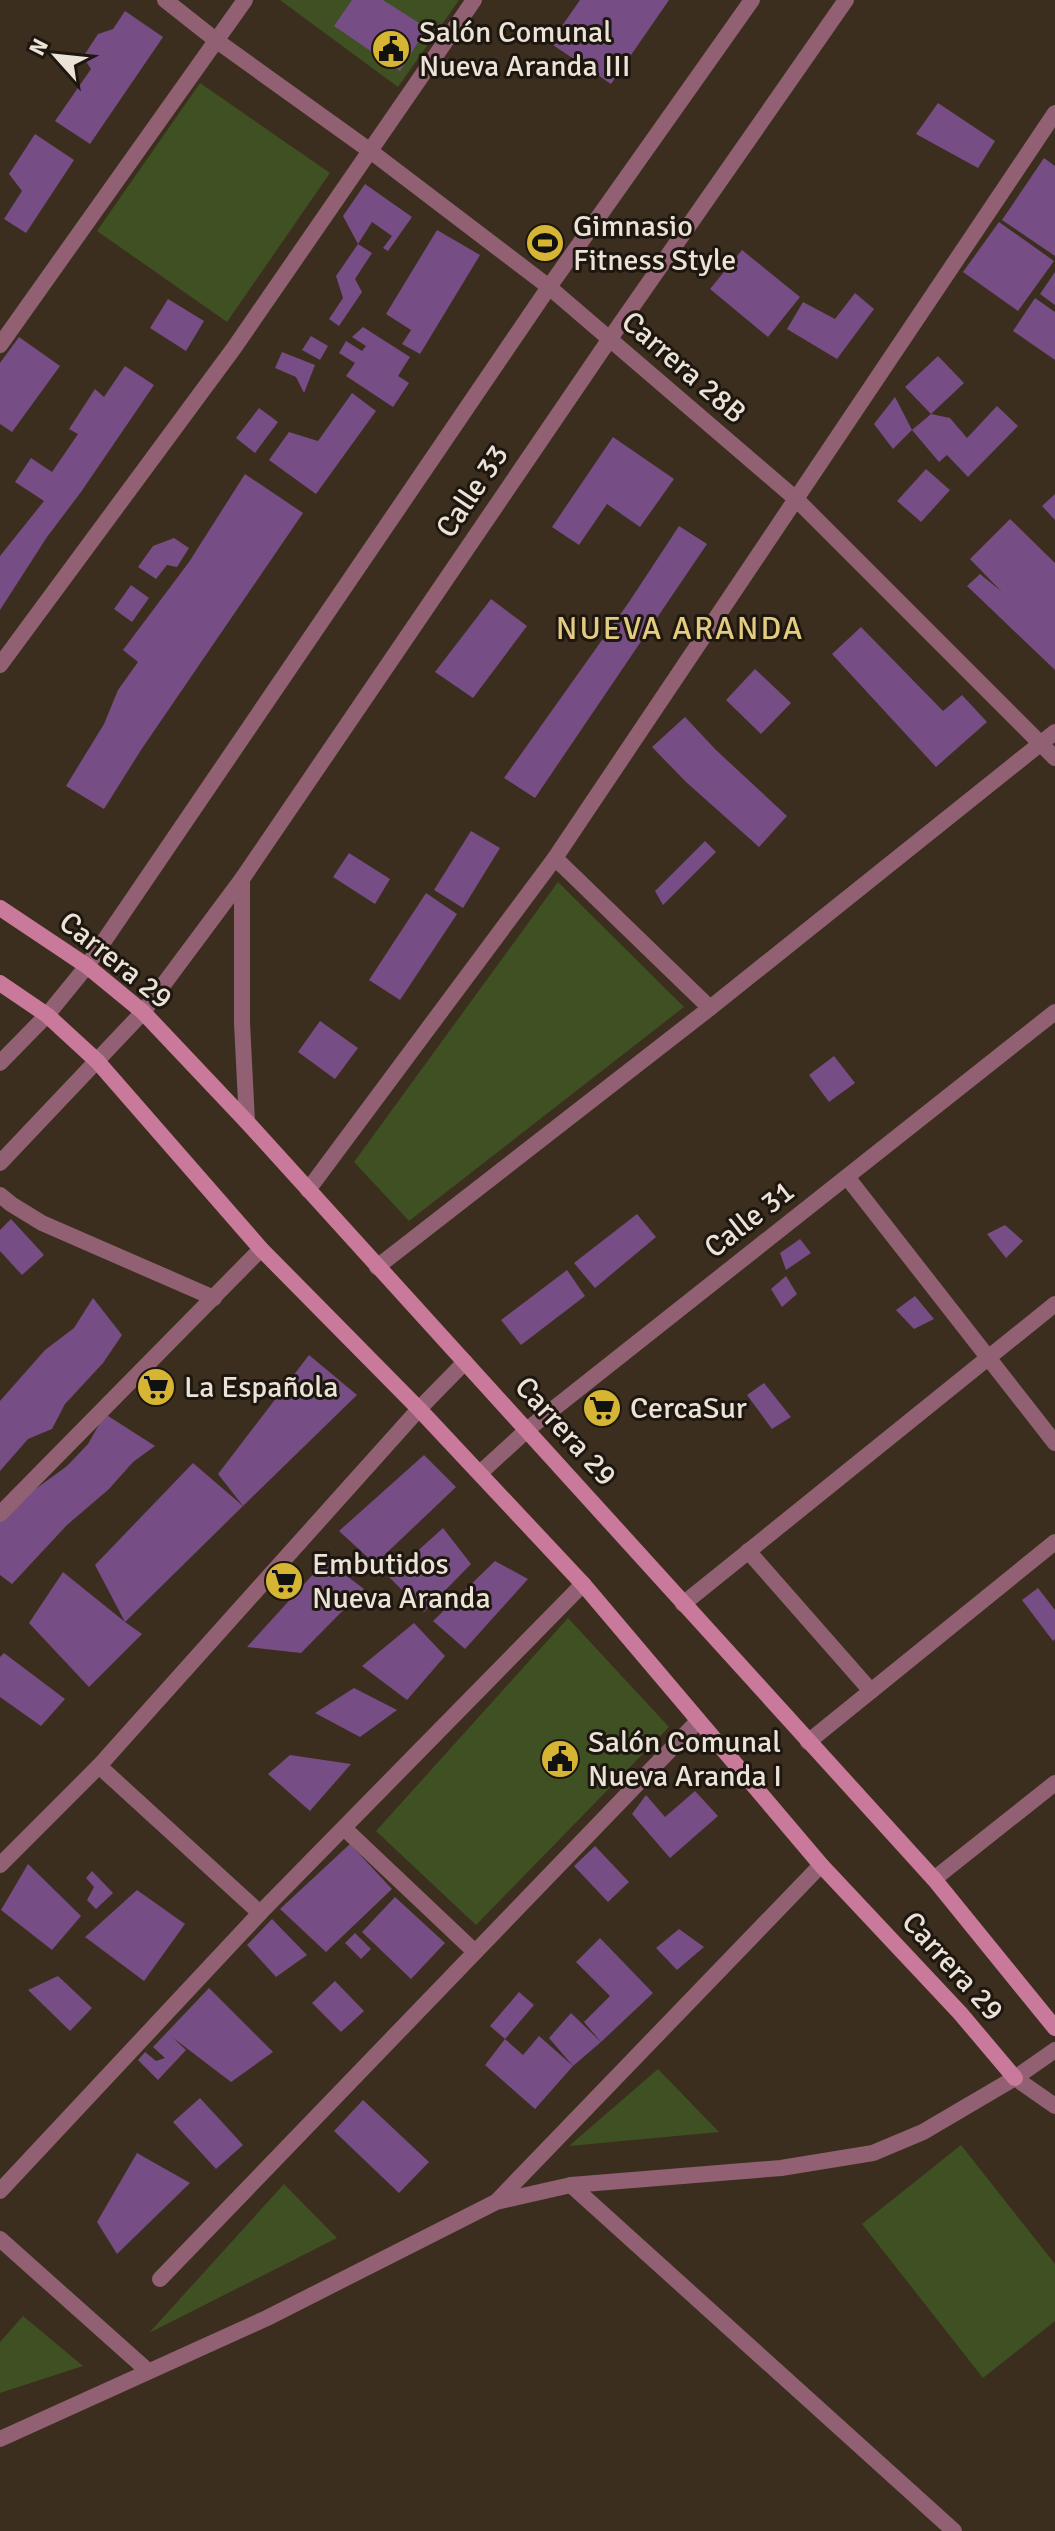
<svg xmlns="http://www.w3.org/2000/svg" width="1055" height="2531" viewBox="0 0 1055 2531" font-family="Signika,sans-serif">
<rect width="100%" height="100%" fill="#3b2e1e"/>
<g fill="#3f5022">
<path d="M280,0H459L398,87Z"/>
<path d="M200,83L330,173L227,322L97,231Z"/>
<path d="M558,882L684,1007L409,1221L354,1162Z"/>
<path d="M568,1618L669,1727L476,1925L376,1831Z"/>
<path d="M658,2069L719,2132L569,2146Z"/>
<path d="M961,2145L1055,2264V2321L983,2378L862,2224Z"/>
<path d="M284,2184L337,2238L149,2333Z"/>
<path d="M23,2316L83,2366L0,2393V2342Z"/>
</g>
<g fill="#764d84">
<path d="M352,0H383L427,28L400,71L334,26Z"/>
<path d="M580,0H669L611,84L550,43Z"/>
<path d="M125,11L163,37L90,144L55,121L91,69L83,57L98,34L113,29Z"/>
<path d="M938,103L995,141L978,168L916,134Z"/>
<path d="M35,134L74,160L26,233L4,219L22,191L9,174Z"/>
<path d="M1044,158L1055,166V256L1002,220Z"/>
<path d="M365,184L412,217L388,251L383,248L392,236L372,222L358,244L343,216Z"/>
<path d="M999,222L1054,261L1018,311L963,272Z"/>
<path d="M437,230L480,255L420,354L402,344L411,330L386,314Z"/>
<path d="M358,244L372,253L355,279L362,292L339,326L329,319L343,298L336,276Z"/>
<path d="M742,250L800,297L768,337L710,289Z"/>
<path d="M1055,272V305L1040,294Z"/>
<path d="M855,293L874,309L837,359L787,329L803,302L835,319Z"/>
<path d="M1035,298L1055,312V360L1013,331Z"/>
<path d="M168,299L204,321L186,351L150,328Z"/>
<path d="M363,327L410,357L398,376L409,383L393,407L346,376L355,363L339,353L346,341L362,351L366,346L352,337Z"/>
<path d="M311,336L328,346L320,360L302,350Z"/>
<path d="M19,337L60,366L12,432L0,424V363Z"/>
<path d="M282,352L315,365L304,393L296,377L275,368Z"/>
<path d="M938,356L964,383L931,414L905,387Z"/>
<path d="M125,366L154,385L81,492L47,537L0,610V556L44,501L15,482L31,458L52,472L78,434L69,429L95,389L104,397Z"/>
<path d="M352,393L376,411L316,494L269,460L289,432L318,441Z"/>
<path d="M895,397L912,430L893,449L874,424Z"/>
<path d="M997,406L1018,426L968,477L947,455L939,462L912,430L931,414L950,418L967,438Z"/>
<path d="M259,408L278,422L255,453L236,438Z"/>
<path d="M613,437L674,479L640,527L607,504L579,545L552,527Z"/>
<path d="M926,469L950,490L921,522L897,501Z"/>
<path d="M245,474L303,513L141,750L104,809L66,786L104,724L118,690L138,662L123,650L189,562Z"/>
<path d="M1055,494V520L1042,506Z"/>
<path d="M1010,519L1055,563V670L967,586L980,574L1001,591L970,559Z"/>
<path d="M679,526L707,544L535,798L504,778L629,602Z"/>
<path d="M174,538L189,548L177,567L167,565L156,579L138,567L153,546Z"/>
<path d="M131,585L149,598L132,622L114,609Z"/>
<path d="M491,599L527,626L473,698L435,672Z"/>
<path d="M861,627L943,711L962,695L987,722L936,767L832,654Z"/>
<path d="M755,669L791,703L761,734L726,700Z"/>
<path d="M685,717L716,750L787,816L759,847L686,782L652,747Z"/>
<path d="M471,831L500,848L463,908L434,890Z"/>
<path d="M705,841L716,852L663,905L655,891Z"/>
<path d="M349,853L390,879L375,904L333,877Z"/>
<path d="M426,893L457,914L400,1000L369,980Z"/>
<path d="M320,1021L358,1048L335,1079L298,1052Z"/>
<path d="M834,1056L855,1083L829,1102L809,1075Z"/>
<path d="M637,1214L656,1237L595,1288L574,1263Z"/>
<path d="M11,1219L44,1255L22,1275L0,1251V1230Z"/>
<path d="M1005,1225L1023,1241L1006,1258L987,1234Z"/>
<path d="M800,1239L811,1253L786,1270L780,1253Z"/>
<path d="M567,1270L585,1296L521,1345L501,1320Z"/>
<path d="M786,1276L797,1294L782,1307L771,1289Z"/>
<path d="M915,1296L934,1319L914,1329L896,1310Z"/>
<path d="M93,1298L122,1335L103,1363L65,1404L52,1429L28,1439L0,1471V1401L45,1350L74,1328Z"/>
<path d="M309,1355L357,1395L243,1506L218,1474Z"/>
<path d="M764,1383L791,1417L772,1429L747,1395Z"/>
<path d="M105,1414L155,1446L133,1462L109,1489L67,1525L12,1584L0,1575V1519L15,1504L67,1466L88,1444Z"/>
<path d="M424,1455L456,1487L375,1564L339,1531Z"/>
<path d="M193,1463L243,1506L125,1622L142,1634L89,1687L29,1623L63,1572L125,1622L95,1565Z"/>
<path d="M443,1528L471,1564L424,1612L389,1577Z"/>
<path d="M326,1560L364,1589L301,1653L247,1647Z"/>
<path d="M495,1561L528,1579L465,1649L433,1621Z"/>
<path d="M1038,1588L1055,1610V1639L1053,1641L1022,1600Z"/>
<path d="M414,1623L445,1656L407,1700L362,1666Z"/>
<path d="M4,1653L65,1699L41,1726L0,1697V1657Z"/>
<path d="M354,1688L397,1710L360,1737L315,1713Z"/>
<path d="M290,1755L351,1764L310,1811L268,1774Z"/>
<path d="M695,1791L718,1816L670,1858L632,1814L646,1795L665,1817Z"/>
<path d="M350,1844L392,1889L326,1952L280,1909Z"/>
<path d="M595,1846L629,1882L608,1902L574,1866Z"/>
<path d="M28,1864L81,1916L52,1950L1,1910Z"/>
<path d="M92,1871L113,1893L96,1909L87,1900L94,1887L86,1878Z"/>
<path d="M137,1890L185,1924L144,1981L85,1937Z"/>
<path d="M395,1897L445,1943L411,1979L362,1932Z"/>
<path d="M272,1919L307,1955L276,1977L247,1945Z"/>
<path d="M679,1929L704,1947L677,1970L656,1948Z"/>
<path d="M355,1933L371,1949L361,1959L345,1943Z"/>
<path d="M600,1938L653,1993L601,2042L584,2022L610,1996L576,1962Z"/>
<path d="M58,1976L92,2008L70,2031L28,1990Z"/>
<path d="M335,1981L364,2011L341,2032L312,2003Z"/>
<path d="M209,1988L273,2052L231,2082L172,2037L186,2050L158,2080L138,2060L145,2052L156,2061L165,2058L153,2047Z"/>
<path d="M519,1992L534,2005L505,2039L490,2026Z"/>
<path d="M571,2013L601,2042L573,2066L549,2038Z"/>
<path d="M539,2036L573,2066L535,2109L485,2065L505,2039L523,2055Z"/>
<path d="M200,2098L243,2145L216,2169L173,2122Z"/>
<path d="M363,2100L429,2162L399,2193L334,2131Z"/>
<path d="M137,2153L190,2183L117,2254L97,2222Z"/>
</g>
<g fill="none" stroke-linecap="round" stroke-linejoin="round">
<g stroke="#926073" stroke-width="16">
<path d="M0,1195L11,1204L42,1223L214,1298"/>
<path d="M748,1551L871,1691"/>
</g>
<g stroke="#926073" stroke-width="16">
<path d="M165,0L217,41L369,150L549,287L796,499L1055,758"/>
<path d="M0,345L245,0"/>
<path d="M0,665L234,348L474,0"/>
<path d="M555,858L710,1008"/>
<path d="M242,879V1023L247,1122"/>
<path d="M0,1063L47,1015L87,966L549,287L752,0"/>
<path d="M0,1163L143,1012L242,879L609,340L846,0"/>
<path d="M847,1177L1055,1443"/>
<path d="M308,1190L555,858L1055,113"/>
<path d="M377,1267L710,1008L1055,732"/>
<path d="M480,1473L528,1429L1055,1012"/>
<path d="M0,1514L261,1249"/>
<path d="M683,1604L1055,1304"/>
<path d="M808,1742L1055,1542"/>
<path d="M99,1766L260,1913"/>
<path d="M344,1828L475,1952"/>
<path d="M0,1865L99,1766L419,1409L465,1362"/>
<path d="M934,1879L1055,1783"/>
<path d="M1015,2078L1055,2106"/>
<path d="M571,2185L954,2531"/>
<path d="M0,2191L260,1913L583,1584"/>
<path d="M497,2201L821,1865"/>
<path d="M0,2239L148,2371"/>
<path d="M160,2279L698,1721"/>
<path d="M0,2439L267,2318L496,2202L571,2185L781,2168L873,2153L923,2132L1015,2078L1055,2050"/>
</g>
<g stroke="#c97999" stroke-width="16">
<path d="M0,908L87,966L143,1012L247,1122L934,1879L1055,2028"/>
<path d="M0,983L47,1015L97,1061L261,1249L419,1409L583,1584L821,1865L960,2013L1015,2078"/>
</g>
</g>
<defs>
<symbol id="civic-disc" viewBox="-11 -11 22 22"><circle r="9.5" fill="#d6b534" stroke="#1d1710"/><path d="M-.6-6.5H3V-4.5H.6V-3L4-1V1h2V6H-6V1h2V-1L-.6-3ZM-1.2 2.5V6h2.4V2.5Z" fill="#111"/></symbol>
<symbol id="stadium-disc" viewBox="-11 -11 22 22"><circle r="9.5" fill="#d6b534" stroke="#1d1710"/><path d="M0-5a6.5 5 0 1 0 0 10a6.5 5 0 1 0 0-10ZM-3.5-1.8h7v3.6h-7Z" fill="#111"/></symbol>
<symbol id="supermarket-disc" viewBox="-11 -11 22 22"><circle r="9.5" fill="#d6b534" stroke="#1d1710"/><path d="M-6-5.5h2.5l.6 2H6L4.5 2H-2.5L-4.4-4H-6ZM-1.5 3.2a1.3 1.3 0 1 0 .1 0ZM3 3.2a1.3 1.3 0 1 0 .1 0Z" fill="#111"/></symbol>
</defs>
<g fill-rule="evenodd">
<use href="#civic-disc" x="369" y="27" width="44" height="44"/>
<use href="#stadium-disc" x="523" y="221" width="44" height="44"/>
<use href="#supermarket-disc" x="134" y="1365" width="44" height="44"/>
<use href="#supermarket-disc" x="580" y="1386" width="44" height="44"/>
<use href="#supermarket-disc" x="262" y="1559" width="44" height="44"/>
<use href="#civic-disc" x="538" y="1737" width="44" height="44"/>
</g>
<g text-anchor="middle" stroke-width="6" stroke-linejoin="round" paint-order="stroke">
<g font-size="30" fill="#ebe2d8" stroke="#1d1710" text-anchor="start">
<text x="419" y="42">Salón Comunal<tspan x="419" dy="34">Nueva Aranda III</tspan></text>
<text x="573" y="236">Gimnasio<tspan x="573" dy="34">Fitness Style</tspan></text>
<text x="184" y="1397">La Española</text>
<text x="630" y="1418">CercaSur</text>
<text x="312" y="1574">Embutidos<tspan x="312" dy="34">Nueva Aranda</tspan></text>
<text x="588" y="1752">Salón Comunal<tspan x="588" dy="34">Nueva Aranda I</tspan></text>
</g>
<g font-size="30" fill="#ebe2d8" stroke="#1d1710">
<text transform="translate(684 367) rotate(41)" y="10">Carrera 28B</text>
<text transform="translate(472 491) rotate(-56)" y="10">Calle 33</text>
<text transform="translate(116 960) rotate(39)" y="10">Carrera 29</text>
<text transform="translate(749 1219) rotate(-38)" y="10">Calle 31</text>
<text transform="translate(566 1431) rotate(48)" y="10">Carrera 29</text>
<text transform="translate(953 1966) rotate(48)" y="10">Carrera 29</text>
</g>
<g font-size="32" letter-spacing="2" fill="#e3cc7f" stroke="#1d1710">
<text x="680" y="639">NUEVA ARANDA</text>
</g>
</g>
<g transform="translate(56 56) rotate(297)" stroke="#1d1710" stroke-width="6" paint-order="stroke">
<path d="M0-6L14 30L0 20L-14 30Z" fill="#ebe2d8"/>
<text y="-12" font-size="22" font-weight="bold" text-anchor="middle" fill="#ebe2d8">N</text>
</g>
</svg>
